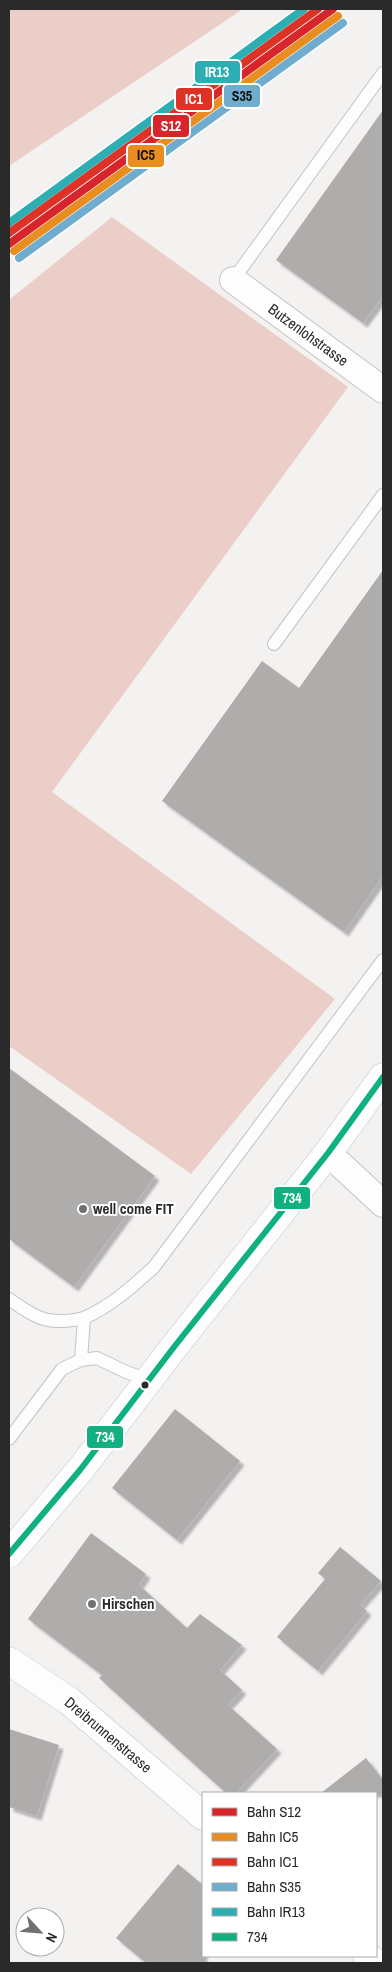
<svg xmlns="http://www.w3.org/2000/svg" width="392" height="1972" viewBox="0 0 392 1972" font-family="'Archivo Narrow',sans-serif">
<defs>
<filter id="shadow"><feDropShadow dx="4.5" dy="4.5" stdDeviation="1" flood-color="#0004"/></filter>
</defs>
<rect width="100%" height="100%" fill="#f4f2f1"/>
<g fill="#ebcec7">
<path d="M9,9H243L9,166Z"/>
<path d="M112,217L348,387L52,792L335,999L191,1174L9,1046V300Z"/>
</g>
<g fill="#afadac" filter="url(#shadow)">
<path d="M383,110V296L363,323L276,260Z"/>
<path d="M383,570V876L344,932L162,801L262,661L299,688Z"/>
<path d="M9,1068L155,1176L74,1287L9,1239Z"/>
<path d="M175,1409L240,1461L177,1540L112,1488Z"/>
<path d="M91,1533L146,1574L139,1585L187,1628L200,1614L242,1645L220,1670L242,1690L228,1705L277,1749L236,1793H226L99,1678L102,1675L28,1619Z"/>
<path d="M340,1547L381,1581L360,1605L367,1611L318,1671L277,1637L325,1579L318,1573Z"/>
<path d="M9,1729L59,1745L37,1816L9,1807Z"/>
<path d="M366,1758L383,1780V1793H321Z"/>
<path d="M178,1864L203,1885V1963H146L116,1938Z"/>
</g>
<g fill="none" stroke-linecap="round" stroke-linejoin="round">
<defs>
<g id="lane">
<path d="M233,280L383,73"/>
<path d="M274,644L383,495"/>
<path d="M9,1299C38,1319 48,1326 84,1318"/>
<path d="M81,1360L84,1318C111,1306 132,1287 154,1267L383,960"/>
<path d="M9,1439L62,1369L81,1360L97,1358L126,1372L149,1380"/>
</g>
<g id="street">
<path d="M233,280L383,390"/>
<path d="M328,1153L383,1204"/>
</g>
<g id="secondary">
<path d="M9,1554L80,1470L174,1347L328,1153L383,1077"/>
<path d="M9,1661L69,1701L203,1816"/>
<path d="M367,1956L376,1963"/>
</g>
</defs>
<use href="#lane" stroke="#c5c3c2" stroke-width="14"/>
<use href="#street" stroke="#c5c3c2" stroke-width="28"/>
<use href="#secondary" stroke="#c5c3c2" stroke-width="29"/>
<use href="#lane" stroke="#fdfdfd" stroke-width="12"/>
<use href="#street" stroke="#fdfdfd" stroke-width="26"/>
<use href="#secondary" stroke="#fdfdfd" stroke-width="28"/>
<defs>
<path id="bus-1" d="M9,1554L80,1470L174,1347L328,1153L383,1077"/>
</defs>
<use href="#bus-1" stroke="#fff" stroke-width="10"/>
<use href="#bus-1" stroke="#10b080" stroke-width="6"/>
<defs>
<path id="rail-1" d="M9,244L333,9"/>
<path id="rail-2" d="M14,251L338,16"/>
<path id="rail-3" d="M9,233L318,9"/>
<path id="rail-4" d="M19,258L343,23"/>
<path id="rail-5" d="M9,223L304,9"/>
</defs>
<use href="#rail-1" stroke="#fff" stroke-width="11"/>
<use href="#rail-2" stroke="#fff" stroke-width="11"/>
<use href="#rail-3" stroke="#fff" stroke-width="11"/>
<use href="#rail-4" stroke="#fff" stroke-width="11"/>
<use href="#rail-5" stroke="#fff" stroke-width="11"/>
<use href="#rail-1" stroke="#d8242b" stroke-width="8"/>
<use href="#rail-2" stroke="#e88d20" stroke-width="8"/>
<use href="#rail-3" stroke="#dd3327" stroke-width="8"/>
<use href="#rail-4" stroke="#6facce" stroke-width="8"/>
<use href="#rail-5" stroke="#2caeb3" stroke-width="8"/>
</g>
<g fill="#717070" stroke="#fff" stroke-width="2">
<circle cx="83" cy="1209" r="5"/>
<circle cx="92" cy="1604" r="5"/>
</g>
<circle fill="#2b2a2a" stroke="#fff" stroke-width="2" cx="145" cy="1385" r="4.5"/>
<g text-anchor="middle" stroke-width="4" stroke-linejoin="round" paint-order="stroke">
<g font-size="15" fill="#2b2a2a" stroke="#fff">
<text transform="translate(308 335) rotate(36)" y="5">Butzenlohstrasse</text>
<text transform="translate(108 1735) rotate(40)" y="5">Dreibrunnenstrasse</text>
</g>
<g font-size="15" font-weight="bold" fill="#2b2a2a" stroke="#fff" text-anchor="start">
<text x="93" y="1214">well come FIT</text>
<text x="102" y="1609">Hirschen</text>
</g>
</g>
<g stroke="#fff" stroke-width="2">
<rect x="194" y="60" width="47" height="24" rx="5" fill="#2caeb3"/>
<rect x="223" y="84" width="38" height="24" rx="5" fill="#6facce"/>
<rect x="175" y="87" width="38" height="24" rx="5" fill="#dd3327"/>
<rect x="152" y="114" width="38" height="24" rx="5" fill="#d8242b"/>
<rect x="127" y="144" width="38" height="24" rx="5" fill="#e88d20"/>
<rect x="273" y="1186" width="38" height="24" rx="5" fill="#10b080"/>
<rect x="86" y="1425" width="38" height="24" rx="5" fill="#10b080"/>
</g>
<g font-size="14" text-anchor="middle" font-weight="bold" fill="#fff">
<text x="217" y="77">IR13</text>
<text x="194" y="104">IC1</text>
<text x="171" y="131">S12</text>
<text x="292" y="1203">734</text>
<text x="105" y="1442">734</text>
</g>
<g font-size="14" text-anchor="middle" font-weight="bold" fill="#111">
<text x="242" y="101">S35</text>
<text x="146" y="160">IC5</text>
</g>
<rect width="392" height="1972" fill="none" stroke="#2b2a2a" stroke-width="20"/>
<rect x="202" y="1792" width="175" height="165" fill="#ffffff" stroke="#aaaaaa"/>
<rect x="212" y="1808" width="25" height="8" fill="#d8242b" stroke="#aaaaaa"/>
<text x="247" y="1817" font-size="15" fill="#2b2a2a">Bahn S12</text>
<rect x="212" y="1833" width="25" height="8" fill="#e88d20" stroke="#aaaaaa"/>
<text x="247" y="1842" font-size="15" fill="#2b2a2a">Bahn IC5</text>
<rect x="212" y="1858" width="25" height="8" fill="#dd3327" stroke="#aaaaaa"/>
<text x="247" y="1867" font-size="15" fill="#2b2a2a">Bahn IC1</text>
<rect x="212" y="1883" width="25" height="8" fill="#6facce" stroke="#aaaaaa"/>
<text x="247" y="1892" font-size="15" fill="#2b2a2a">Bahn S35</text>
<rect x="212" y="1908" width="25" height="8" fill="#2caeb3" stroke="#aaaaaa"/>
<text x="247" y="1917" font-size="15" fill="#2b2a2a">Bahn IR13</text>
<rect x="212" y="1933" width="25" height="8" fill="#10b080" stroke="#aaaaaa"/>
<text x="247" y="1942" font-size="15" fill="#2b2a2a">734</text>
<g transform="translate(40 1932) rotate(116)"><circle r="24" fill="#ffffff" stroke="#aaaaaa"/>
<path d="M0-4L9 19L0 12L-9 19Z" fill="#717070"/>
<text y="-8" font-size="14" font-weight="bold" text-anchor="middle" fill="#2b2a2a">N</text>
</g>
</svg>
